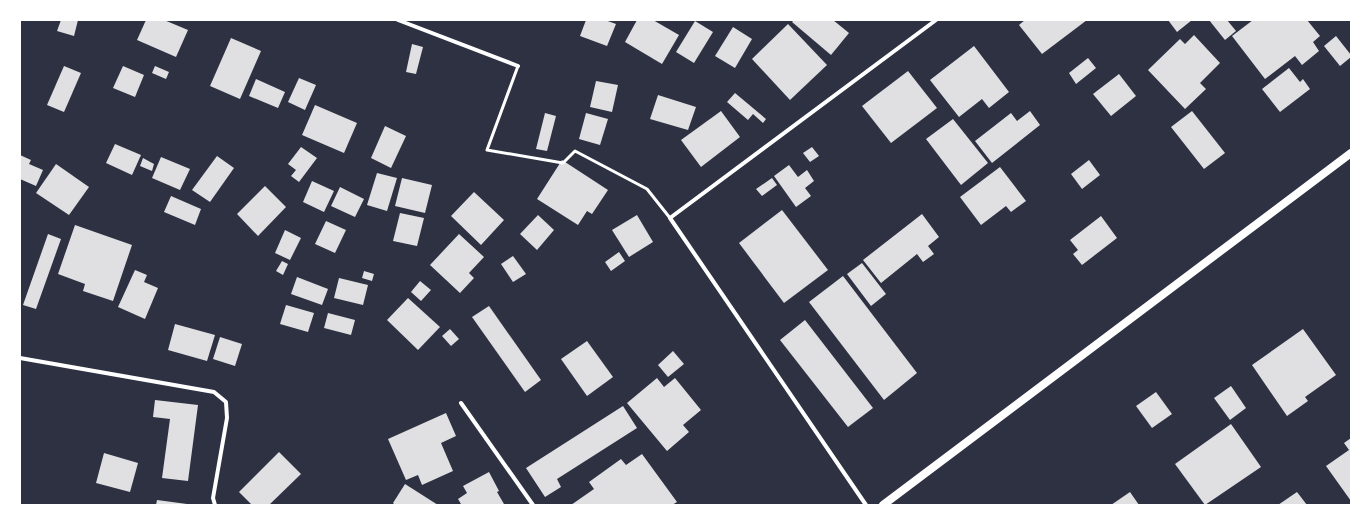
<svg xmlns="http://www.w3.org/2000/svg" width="1371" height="525" viewBox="0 0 1371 525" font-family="'PT Sans Narrow',sans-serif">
<rect width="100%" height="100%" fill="#2d3142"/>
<g fill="#e0e0e3">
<path d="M61,20H78L74,36L57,31Z"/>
<path d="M146,20H164L188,30L176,57L137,40Z"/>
<path d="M586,20H605L616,24L607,46L580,36Z"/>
<path d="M637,20H653L679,35L662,64L625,42Z"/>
<path d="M794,20H833L849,33L831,55L792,22Z"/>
<path d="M1025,20H1087L1042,54L1019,25Z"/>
<path d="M1168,20H1192L1177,32Z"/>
<path d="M1209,20H1227L1236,31L1225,40Z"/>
<path d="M1253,20H1307L1320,36L1313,42L1319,51L1302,65L1295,56L1265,79L1232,36Z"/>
<path d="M695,21L713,32L694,63L676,52Z"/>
<path d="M788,24L827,65L790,100L752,59Z"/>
<path d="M733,27L752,39L735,68L715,56Z"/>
<path d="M1194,35L1220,63L1200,83L1206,89L1185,109L1148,70L1180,39L1185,44Z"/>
<path d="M1336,36L1351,55V57L1340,66L1324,46Z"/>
<path d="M231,38L261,51L240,99L210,86Z"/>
<path d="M412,44L423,47L416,74L406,72Z"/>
<path d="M974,46L1009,92L989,108L982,99L959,117L930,80Z"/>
<path d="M1088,58L1096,68L1076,84L1069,73Z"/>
<path d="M64,66L81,73L64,112L47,105Z"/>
<path d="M123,66L144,75L135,97L113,88Z"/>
<path d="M155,66L169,72L166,79L152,73Z"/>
<path d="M1289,68L1300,82L1303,79L1310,89L1280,112L1262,89Z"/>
<path d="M908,71L937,108L891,143L862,106Z"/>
<path d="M1119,74L1136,96L1111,116L1093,94Z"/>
<path d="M299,78L316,85L305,110L288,102Z"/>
<path d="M256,79L285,92L278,108L249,96Z"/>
<path d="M596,81L618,85L612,112L590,107Z"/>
<path d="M735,93L766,119L763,123L753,114L748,120L727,102Z"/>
<path d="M658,95L696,107L688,130L650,119Z"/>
<path d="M315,105L357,123L344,153L302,135Z"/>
<path d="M721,111L740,137L701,167L681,140Z"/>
<path d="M1030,111L1040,125L992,163L975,141L1011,113L1017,121Z"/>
<path d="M1192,111L1225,153L1204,169L1171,127Z"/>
<path d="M545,113L556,116L547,151L536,149Z"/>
<path d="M586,113L608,119L600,145L579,139Z"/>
<path d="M953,119L988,163L961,185L926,139Z"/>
<path d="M385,126L406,136L391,168L371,158Z"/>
<path d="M115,144L141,155L132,175L106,163Z"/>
<path d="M301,147L317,158L299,182L291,176L296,170L288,164Z"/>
<path d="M812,147L819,156L810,162L803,153Z"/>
<path d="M20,155L31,160L29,164L43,170L36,186L20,179Z"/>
<path d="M217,156L234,168L210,202L192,190Z"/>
<path d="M161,157L190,169L180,190L152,178Z"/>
<path d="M143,158L154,164L152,171L140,166Z"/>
<path d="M562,160L608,190L592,214L587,211L578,225L537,199Z"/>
<path d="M1089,160L1100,175L1082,189L1071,174Z"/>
<path d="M56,164L89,187L69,215L36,193Z"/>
<path d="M789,165L798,177L807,170L814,181L805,188L811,196L796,207L774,176Z"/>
<path d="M1000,167L1026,201L1011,212L1006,206L981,225L960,197Z"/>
<path d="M377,173L397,178L387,211L367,205Z"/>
<path d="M402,178L432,185L425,213L395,206Z"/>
<path d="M772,178L777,185L762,196L756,189Z"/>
<path d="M312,181L334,191L324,212L303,202Z"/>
<path d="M265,186L286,207L258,236L237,214Z"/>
<path d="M340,187L364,199L355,217L331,206Z"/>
<path d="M474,192L504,220L481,245L451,216Z"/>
<path d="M171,196L201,209L195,225L164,212Z"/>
<path d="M782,210L828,270L784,303L739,243Z"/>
<path d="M400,213L424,218L417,246L393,241Z"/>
<path d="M922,214L939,237L928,246L934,254L923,262L917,254L881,283L863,260Z"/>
<path d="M538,215L554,230L537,250L520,234Z"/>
<path d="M637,215L653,242L629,257L612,230Z"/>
<path d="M1101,216L1117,238L1082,265L1073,254L1078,250L1070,240Z"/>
<path d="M326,221L346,230L335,253L315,244Z"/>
<path d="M75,225L132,245L113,301L83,291L85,284L58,274Z"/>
<path d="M285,230L301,238L290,260L275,253Z"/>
<path d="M48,234L61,239L36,309L23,305Z"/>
<path d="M459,234L484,257L469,273L474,278L460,293L430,265Z"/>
<path d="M619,252L625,261L611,271L605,262Z"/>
<path d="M513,256L526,274L513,282L501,264Z"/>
<path d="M282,261L288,264L283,275L276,271Z"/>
<path d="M862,263L886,294L871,306L847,274Z"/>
<path d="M135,270L147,275L144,282L158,288L145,319L118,307Z"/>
<path d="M364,271L374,274L372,281L362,278Z"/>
<path d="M843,276L917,373L884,400L809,302Z"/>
<path d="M297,277L328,289L322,305L291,294Z"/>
<path d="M339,278L368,285L363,305L334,298Z"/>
<path d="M420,281L431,290L421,301L411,292Z"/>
<path d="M408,298L440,327L418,350L387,320Z"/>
<path d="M286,305L314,313L308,332L280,324Z"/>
<path d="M489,306L541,380L525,392L472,317Z"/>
<path d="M328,313L355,320L351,335L324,328Z"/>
<path d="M805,320L873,408L848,427L780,340Z"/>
<path d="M175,324L215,335L207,361L168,350Z"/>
<path d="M450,329L459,339L451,346L442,336Z"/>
<path d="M1303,329L1336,375L1305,397L1308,401L1287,416L1252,365Z"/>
<path d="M220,337L242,344L235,366L213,359Z"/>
<path d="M587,341L613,377L587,396L561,359Z"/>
<path d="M673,351L684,364L668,377L658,365Z"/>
<path d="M657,378L664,387L675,378L701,410L683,425L689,432L667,451L627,403Z"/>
<path d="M1231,386L1246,408L1230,420L1214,398Z"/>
<path d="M1156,392L1172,414L1152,428L1136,406Z"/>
<path d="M155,400L198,405L188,481L162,478L170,419L153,417Z"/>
<path d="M623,406L637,428L557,479L561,487L545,497L526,468Z"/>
<path d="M446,413L456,436L441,443L453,471L422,485L418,475L406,480L388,439Z"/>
<path d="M1231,424L1261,467L1205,505L1175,464Z"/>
<path d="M1351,438V501L1326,466L1349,450L1344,443Z"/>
<path d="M279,452L301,474L269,505H252L239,492Z"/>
<path d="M104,453L138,463L130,492L96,483Z"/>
<path d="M642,454L677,502L672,505H571L594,489L589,482L621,459L626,465Z"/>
<path d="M489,472L499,491L497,492L504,504L501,505H459L461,504L458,499L467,493L463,486Z"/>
<path d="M405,484L438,505H395L393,503Z"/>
<path d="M1130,492L1139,505H1111Z"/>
<path d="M1297,492L1307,505H1278Z"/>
<path d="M157,500L187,504V505H156Z"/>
</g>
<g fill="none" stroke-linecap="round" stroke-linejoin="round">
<path stroke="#fff" stroke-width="3" d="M518,66L487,150L563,163L575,151L647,189L670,218"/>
<g stroke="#fff" stroke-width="4">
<path d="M398,20L518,66"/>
<path d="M20,358L214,392L226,402L227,418L213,498L215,505"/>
<path d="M461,403L533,505"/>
<path d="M866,505L670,218L936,20"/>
</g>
<path stroke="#fff" stroke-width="8" d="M883,505L1351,153"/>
</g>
<rect width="1371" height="525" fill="none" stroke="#ffffff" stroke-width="42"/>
</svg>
